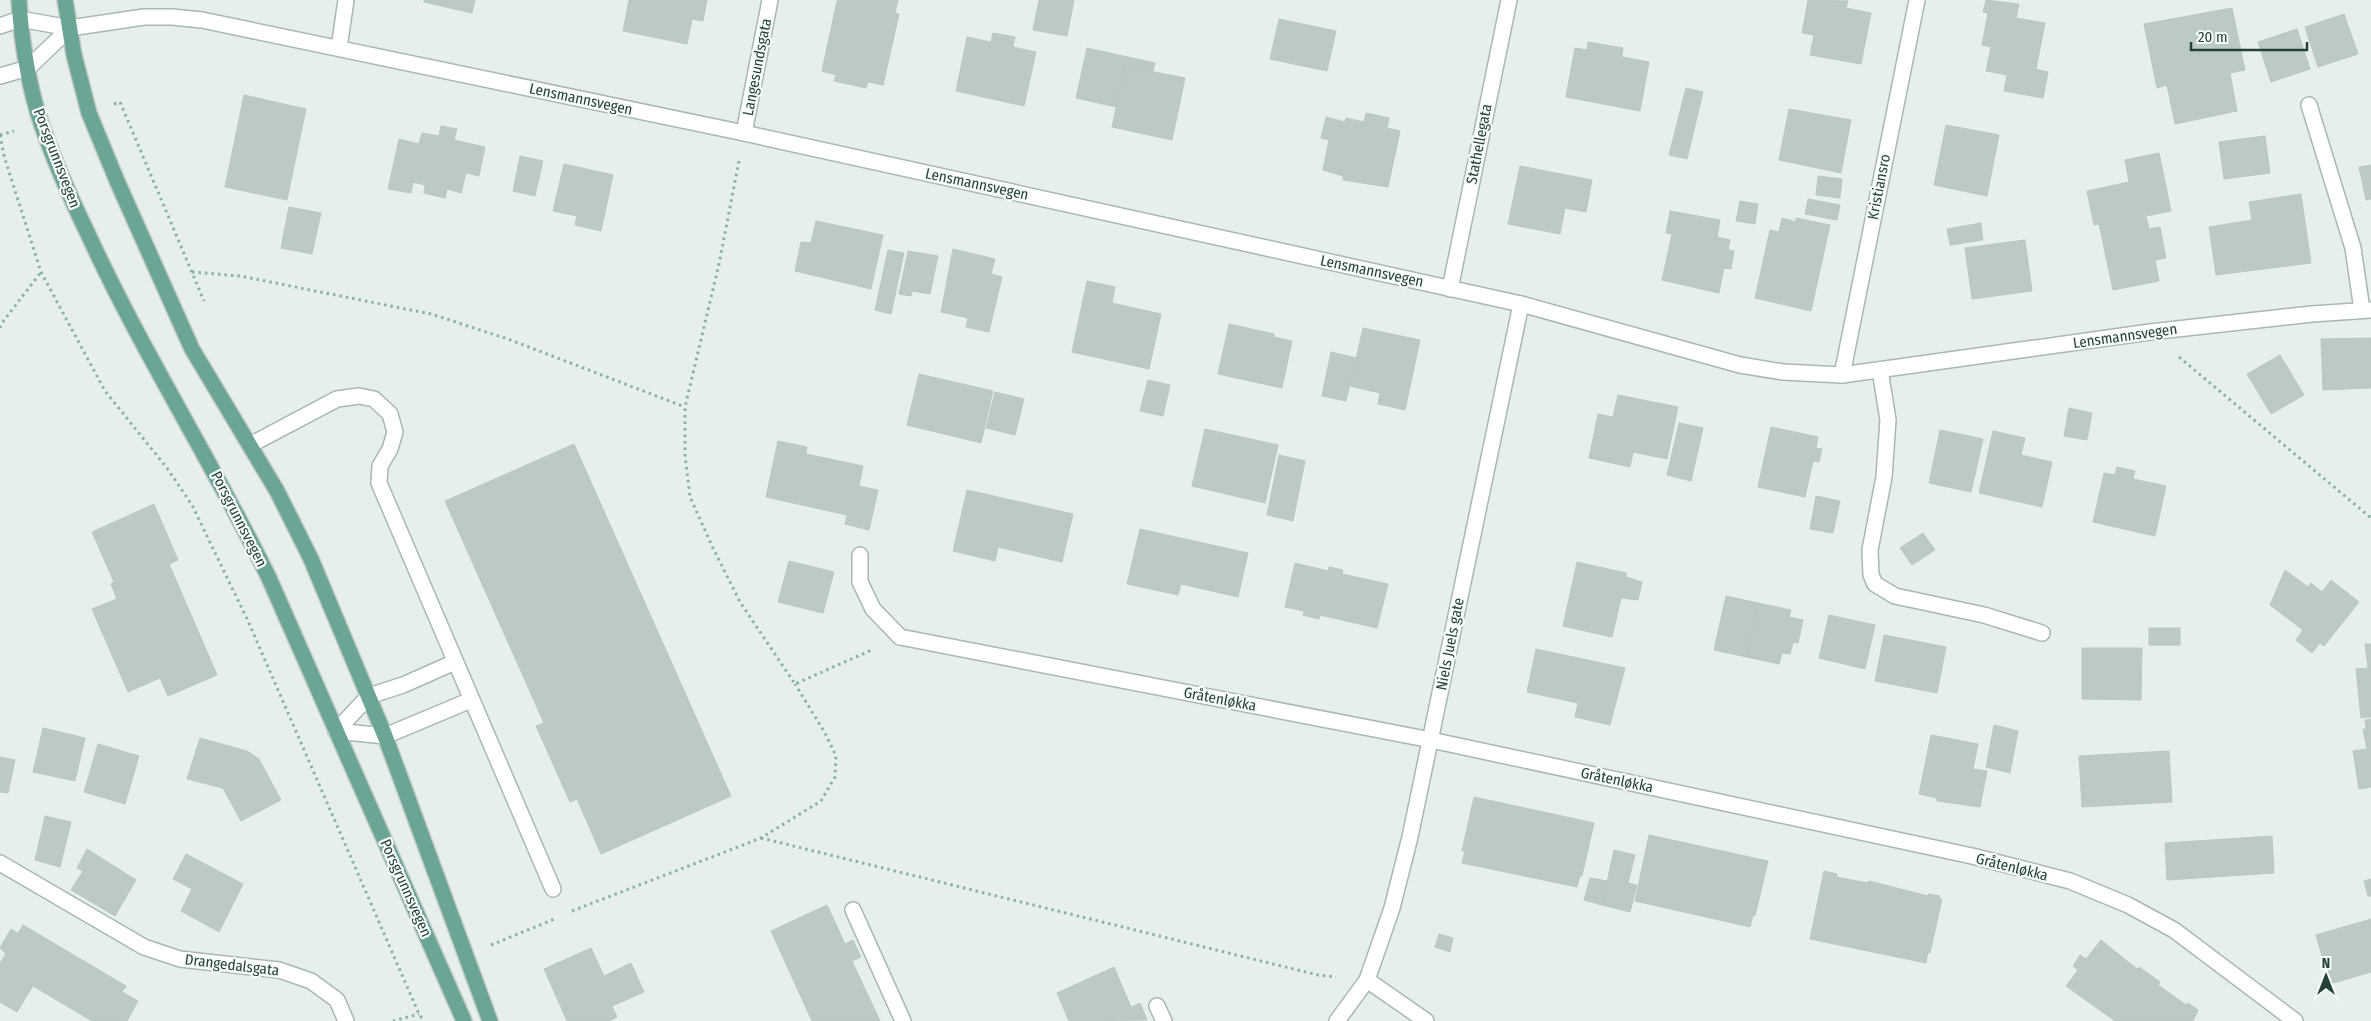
<svg xmlns="http://www.w3.org/2000/svg" width="2371" height="1021" viewBox="0 0 2371 1021" font-family="'Fira Sans Condensed',sans-serif">
<rect width="100%" height="100%" fill="#e6efeb"/>
<g fill="#bbcac4" stroke="#b8c9c2">
<path d="M424,0H475L472,13L424,2Z"/>
<path d="M629,0H707L703,21L692,19L687,44L623,31Z"/>
<path d="M840,0H898L895,13L899,14L883,85L868,82L866,88L834,81L836,75L822,71L837,1Z"/>
<path d="M1039,0H1074L1067,36L1033,30Z"/>
<path d="M1808,0L1848,1L1846,8L1871,13L1861,64L1810,55L1814,35L1802,33Z"/>
<path d="M1986,0L2019,4L2016,18L2045,23L2036,69L2048,72L2043,98L2004,91L2007,75L1986,71L1991,47L1982,45L1988,13L1983,12Z"/>
<path d="M2232,8L2245,70L2230,73L2237,111L2175,124L2167,85L2157,88L2144,24Z"/>
<path d="M2344,14L2358,54L2318,67L2305,27Z"/>
<path d="M1279,19L1336,31L1327,71L1270,59Z"/>
<path d="M2297,29L2310,69L2271,82L2258,42Z"/>
<path d="M993,33L1015,37L1013,47L1036,52L1024,106L956,91L967,37L991,42Z"/>
<path d="M1588,42L1623,48L1622,57L1649,62L1640,111L1566,97L1575,48L1587,50Z"/>
<path d="M1087,48L1155,63L1153,71L1125,66L1116,107L1076,98Z"/>
<path d="M1125,66L1185,78L1172,140L1112,127Z"/>
<path d="M1686,88L1703,92L1687,159L1669,155Z"/>
<path d="M244,95L306,109L287,200L225,187Z"/>
<path d="M1789,109L1851,120L1841,173L1779,160Z"/>
<path d="M1366,113L1389,118L1387,128L1400,131L1388,187L1343,180V176L1323,170L1329,140L1321,138L1326,117L1345,122L1346,118L1364,122Z"/>
<path d="M1946,125L1999,135L1987,196L1934,185Z"/>
<path d="M441,126L457,129L454,140L485,147L479,176L466,173L461,193L447,189L445,198L424,193L425,185L413,182L411,193L388,189L399,139L419,144L422,133L439,136Z"/>
<path d="M2265,136L2270,173L2224,179L2219,142Z"/>
<path d="M2159,153L2171,211L2146,216L2149,229L2160,227L2166,258L2155,260L2159,281L2113,290L2099,224L2094,225L2087,191L2129,182L2125,160Z"/>
<path d="M520,156L543,161L535,196L513,191Z"/>
<path d="M564,164L613,175L601,231L575,225L577,216L553,211Z"/>
<path d="M2371,165V199L2366,200L2359,167Z"/>
<path d="M1520,166L1592,180L1586,212L1565,208L1560,234L1508,224Z"/>
<path d="M1818,176L1842,179L1840,198L1816,195Z"/>
<path d="M2301,194L2311,263L2216,275L2209,227L2252,220L2249,202Z"/>
<path d="M1808,199L1840,205L1837,220L1805,214Z"/>
<path d="M1740,201L1758,204L1755,224L1736,221Z"/>
<path d="M289,207L321,213L312,254L281,248Z"/>
<path d="M1670,211L1720,220L1717,237L1730,240L1728,250L1734,251L1731,269L1724,268L1719,293L1662,280L1672,234L1666,233Z"/>
<path d="M1782,218L1796,222V218L1830,225L1811,311L1755,298L1770,230L1779,232Z"/>
<path d="M816,221L883,235L871,289L795,271L801,242L811,243Z"/>
<path d="M1981,223L1983,240L1950,245L1947,229Z"/>
<path d="M2025,240L2032,291L1972,299L1965,248Z"/>
<path d="M953,249L995,259L991,274L1002,277L989,332L966,327L968,318L941,312Z"/>
<path d="M888,250L904,253L891,314L875,310Z"/>
<path d="M908,251L938,256L930,294L912,291L911,296L899,294Z"/>
<path d="M1087,281L1115,287L1112,303L1161,314L1149,369L1072,352Z"/>
<path d="M1229,324L1274,334V337L1292,341L1282,388L1218,374Z"/>
<path d="M1363,328L1420,340L1405,410L1378,404L1380,393L1350,386Z"/>
<path d="M2371,338V388L2323,390L2321,339Z"/>
<path d="M1331,352L1356,358L1346,401L1322,396Z"/>
<path d="M2280,355L2304,395L2271,414L2247,374Z"/>
<path d="M919,374L993,391L981,443L907,425Z"/>
<path d="M1148,380L1170,385L1163,416L1140,411Z"/>
<path d="M995,392L1024,399L1015,435L986,428Z"/>
<path d="M1618,395L1678,407L1667,459L1633,452L1630,467L1589,458L1598,414L1613,417Z"/>
<path d="M2069,408L2092,413L2087,440L2064,436Z"/>
<path d="M1679,423L1703,428L1691,481L1667,475Z"/>
<path d="M1771,427L1818,437L1816,448L1822,449L1819,462L1813,461L1805,497L1758,487Z"/>
<path d="M1205,429L1278,445L1265,503L1192,486Z"/>
<path d="M1940,430L1983,439L1971,492L1929,483Z"/>
<path d="M1993,431L2025,438L2021,455L2052,462L2042,507L1979,493Z"/>
<path d="M778,441L807,447L806,454L863,466L859,486L878,490L869,530L845,524L847,515L766,497Z"/>
<path d="M574,444L731,796L601,854L577,799L570,802L536,726L544,723L445,501Z"/>
<path d="M1279,455L1305,461L1293,521L1267,515Z"/>
<path d="M2117,467L2135,471L2133,479L2166,486L2155,536L2093,522L2104,473L2115,475Z"/>
<path d="M967,490L1073,514L1062,562L998,547L995,561L953,551Z"/>
<path d="M1816,496L1840,501L1833,533L1810,529Z"/>
<path d="M154,504L178,560L169,564L217,675L168,696L160,678L128,692L92,609L117,599L111,584L114,582L92,532Z"/>
<path d="M1140,529L1248,553L1238,597L1181,584L1178,595L1127,584Z"/>
<path d="M1923,533L1935,550L1912,565L1900,548Z"/>
<path d="M789,561L834,572L823,613L778,602Z"/>
<path d="M1577,562L1626,573V577L1642,582L1638,600L1621,598L1612,637L1563,626Z"/>
<path d="M1295,563L1328,571L1329,567L1343,570L1342,574L1388,584L1377,628L1320,615L1319,619L1303,615L1304,611L1285,607Z"/>
<path d="M2285,570L2308,587L2311,583L2322,592L2331,580L2359,602L2324,646L2320,643L2312,653L2296,640L2303,630L2270,605Z"/>
<path d="M1726,596L1758,603L1747,657L1714,650Z"/>
<path d="M1758,603L1791,610L1789,617L1803,620L1798,643L1793,642L1790,654L1782,653L1779,664L1747,657Z"/>
<path d="M1829,615L1875,625L1865,669L1819,658Z"/>
<rect x="2149" y="628" width="31" height="17"/>
<path d="M1884,635L1946,647L1937,693L1875,681Z"/>
<path d="M2365,644H2371V717L2361,718L2356,669L2368,668Z"/>
<path d="M2082,648H2142L2141,700L2082,699Z"/>
<path d="M1536,649L1625,668L1610,725L1575,717L1578,703L1527,692Z"/>
<path d="M2371,719V787L2359,789L2353,751L2367,749L2363,729H2366L2365,720Z"/>
<path d="M1994,725L2018,731L2010,773L1986,767Z"/>
<path d="M43,728L85,738L75,781L33,772Z"/>
<path d="M1931,735L1978,744L1973,769L1987,771L1980,807L1937,801V798L1919,794Z"/>
<path d="M200,738L247,751L259,759L281,800L241,821L223,788L187,779Z"/>
<path d="M98,744L139,756L125,804L84,792Z"/>
<path d="M2169,751L2172,802L2082,807L2079,756Z"/>
<path d="M0,757L15,760L8,793L0,792Z"/>
<path d="M1474,797L1594,823L1582,876H1580L1577,887L1462,863L1465,851H1462Z"/>
<path d="M45,816L71,822L60,867L35,860Z"/>
<path d="M1649,835L1768,861L1755,916L1753,915L1750,927L1635,901Z"/>
<path d="M2272,836L2274,873L2167,880L2165,843Z"/>
<path d="M87,849L136,880L115,916L71,890L83,871L77,868Z"/>
<path d="M1614,850L1635,855L1628,883L1637,885L1630,912L1602,905Z"/>
<path d="M186,854L243,884L219,932L181,911L192,889L173,879Z"/>
<path d="M1824,871L1837,874L1836,877L1868,883L1869,881L1928,896V894L1940,896L1939,899H1942L1930,953L1928,952L1926,963L1810,939Z"/>
<path d="M1590,878L1608,881L1602,905L1584,900Z"/>
<path d="M2371,879V896H2368L2364,881Z"/>
<path d="M827,905L845,944L853,940L861,957L852,961L880,1021H812L771,931Z"/>
<path d="M2371,919V972L2330,984L2316,935Z"/>
<path d="M23,925L126,986L122,992L138,1001L127,1021H92L33,986L17,1012L0,1002V963L6,954L0,948L11,929L18,933Z"/>
<path d="M1439,934L1453,938L1450,952L1435,947Z"/>
<path d="M2101,940L2137,969L2139,967L2160,982L2158,985L2186,1005L2188,1003L2198,1010L2193,1021H2115L2066,986L2078,970L2073,966L2080,955L2086,959Z"/>
<path d="M591,948L604,976L631,963L644,992L612,1006L617,1017L609,1021H567L544,969Z"/>
<path d="M1114,967L1131,1007L1140,1003L1147,1020L1069,1021L1057,993Z"/>
</g>
<g fill="none" stroke-linecap="round" stroke-linejoin="round">
<defs>
<g id="service">
<path d="M339,48L346,0"/>
<path d="M2309,105L2353,248L2362,310"/>
<path d="M250,445L337,399L359,396L374,399L390,414L395,432L390,449L380,466L379,483L553,889"/>
<path d="M860,555V582L873,609L900,637"/>
<path d="M336,731L385,736L471,700"/>
<path d="M336,731L369,696L403,685L455,662"/>
<path d="M853,910L903,1021"/>
<path d="M1157,1006L1164,1021"/>
</g>
<g id="minor">
<path d="M744,133L770,0"/>
<path d="M1450,289L1509,0"/>
<path d="M1880,370L1888,420L1884,477L1870,550L1871,575L1875,584L1895,596L1984,615L2042,633"/>
<path d="M1842,375L1917,0"/>
<path d="M900,637L1431,740L1972,856L2070,881L2128,905L2174,930L2295,1021"/>
<path d="M0,863L144,947L180,959L279,970L311,981L337,1000L346,1021"/>
<path d="M1367,980L1426,1021"/>
<path d="M1337,1021L1367,980L1392,908L1410,837L1521,304"/>
</g>
<g id="tertiary">
<path d="M0,26L20,19L70,28L144,17H172L202,20L744,133L1521,304L1740,365L1783,372L1842,375L2150,332L2312,314L2371,310"/>
<path d="M0,76L28,68L70,28"/>
</g>
<g id="primary">
<path d="M19,0C21,39 29,89 42,126C55,163 71,199 88,234C142,352 212,461 269,578L464,1021"/>
<path d="M65,0L74,55L89,113L117,181L192,349L277,491L311,559L385,736L490,1021"/>
</g>
</defs>
<use href="#service" stroke="#a8b8b2" stroke-width="18"/>
<use href="#minor" stroke="#a8b8b2" stroke-width="18"/>
<use href="#tertiary" stroke="#a8b8b2" stroke-width="18"/>
<use href="#primary" stroke="#c2cac8" stroke-width="18"/>
<g stroke="#86b3a5" stroke-width="3" stroke-dasharray="2.5 4" stroke-linecap="butt">
<path d="M114,104L120,102L204,301"/>
<path d="M0,135L4,156L41,272L105,391L167,468L192,505L248,621L419,1014L424,1021"/>
<path d="M0,135L14,131"/>
<path d="M739,161L719,264L685,407V455L690,497L713,548L740,602L795,684L874,649"/>
<path d="M192,272L240,276L431,314L508,339L685,407"/>
<path d="M0,328L2,323L41,272"/>
<path d="M2179,357L2371,518"/>
<path d="M761,838L1318,975L1336,977"/>
<path d="M572,911L761,838L821,801L835,777L836,756L825,733L795,684"/>
<path d="M491,945L557,918"/>
<path d="M393,1021L419,1014"/>
</g>
<use href="#service" stroke="#fff" stroke-width="15"/>
<use href="#minor" stroke="#fff" stroke-width="15"/>
<use href="#tertiary" stroke="#fff" stroke-width="15"/>
<use href="#primary" stroke="#6aa596" stroke-width="15"/>
</g>
<g text-anchor="middle" stroke-width="4.5" stroke-linejoin="round" paint-order="stroke">
<g font-size="15" fill="#24423a" stroke="#f7fbf9">
<text transform="translate(757 67) rotate(-79)" y="5">Langesundsgata</text>
<text transform="translate(581 99) rotate(12)" y="5">Lensmannsvegen</text>
<text transform="translate(1479 144) rotate(-79)" y="5">Stathellegata</text>
<text transform="translate(57 158) rotate(69)" y="5">Porsgrunnsvegen</text>
<text transform="translate(977 184) rotate(12)" y="5">Lensmannsvegen</text>
<text transform="translate(1879 187) rotate(-79)" y="5">Kristiansro</text>
<text transform="translate(1372 271) rotate(12)" y="5">Lensmannsvegen</text>
<text transform="translate(2125 336) rotate(-8)" y="5">Lensmannsvegen</text>
<text transform="translate(239 519) rotate(63)" y="5">Porsgrunnsvegen</text>
<text transform="translate(1450 644) rotate(-79)" y="5">Niels Juels gate</text>
<text transform="translate(1220 699) rotate(11)" y="5">Gråtenløkka</text>
<text transform="translate(1617 780) rotate(12)" y="5">Gråtenløkka</text>
<text transform="translate(2012 867) rotate(14)" y="5">Gråtenløkka</text>
<text transform="translate(406 888) rotate(66)" y="5">Porsgrunnsvegen</text>
<text transform="translate(232 965) rotate(7)" y="5">Drangedalsgata</text>
</g>
</g>
<g transform="translate(2326 976)" stroke="#f7fbf9" stroke-width="4" paint-order="stroke">
<path d="M0-4L9 19L0 12L-9 19Z" fill="#24423a"/>
<text y="-8" font-size="14" font-weight="bold" text-anchor="middle" fill="#24423a">N</text>
</g>
<path d="M2191 42v8h116v-8" fill="none" stroke="#24423a" stroke-width="2.5"/>
<text x="2198" y="42" font-size="15" fill="#24423a" stroke="#f7fbf9" stroke-width="4" paint-order="stroke">20 m</text>
</svg>
